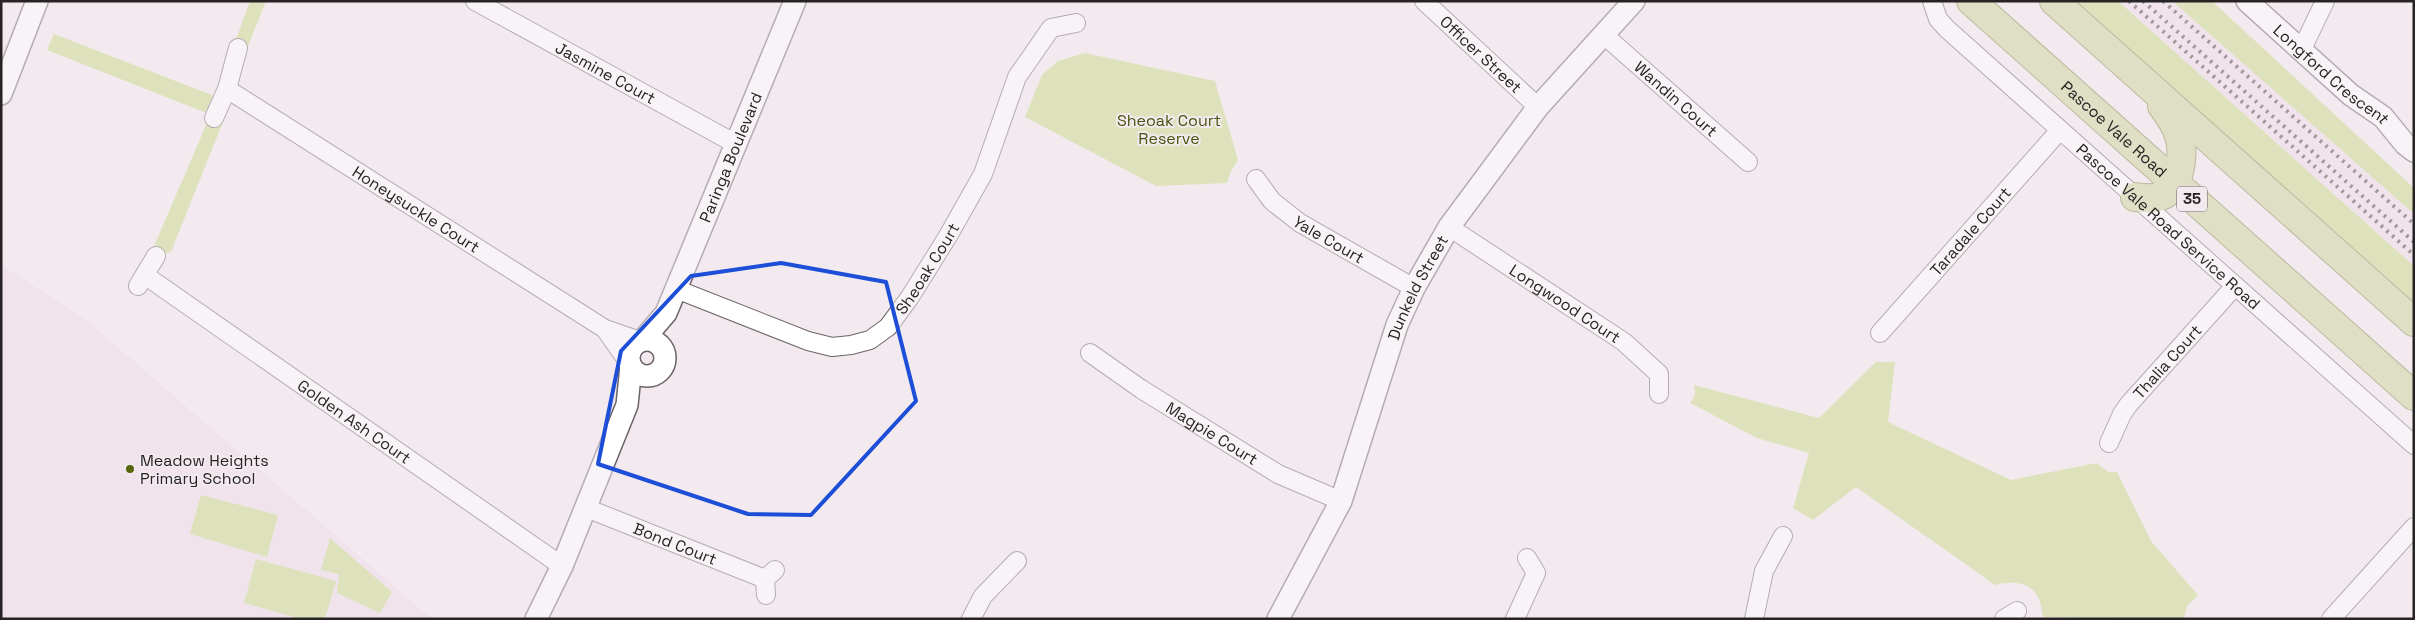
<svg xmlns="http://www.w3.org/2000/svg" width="2415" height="620" viewBox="0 0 2415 620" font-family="'Space Grotesk',sans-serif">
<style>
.built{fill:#eddce6}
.green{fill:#c6da7f}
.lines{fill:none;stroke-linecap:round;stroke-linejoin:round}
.minor-casing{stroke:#6b6368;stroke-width:20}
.tertiary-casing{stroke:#6b6368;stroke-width:24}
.primary-casing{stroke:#76813c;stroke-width:30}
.minor{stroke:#fff;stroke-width:18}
.tertiary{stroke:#fff;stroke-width:21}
.primary{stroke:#c6d292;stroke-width:28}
.rail{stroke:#3c373a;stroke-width:4;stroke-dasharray:2.5 5;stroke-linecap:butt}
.marked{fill:none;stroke:#1d4ed8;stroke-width:4;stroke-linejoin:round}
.poi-dot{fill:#57650a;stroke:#f3eaef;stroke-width:2}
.labels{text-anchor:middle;stroke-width:4;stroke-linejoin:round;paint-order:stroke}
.shield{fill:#f3eaef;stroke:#645f62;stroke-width:1}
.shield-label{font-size:15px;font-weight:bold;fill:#272325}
.street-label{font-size:16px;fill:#272325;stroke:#f3eaef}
.park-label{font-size:16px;fill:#48540c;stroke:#f3eaef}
.poi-label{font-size:16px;fill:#272325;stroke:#f3eaef;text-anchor:start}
</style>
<rect width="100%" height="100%" fill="#f3eaef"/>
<path class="built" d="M 2118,1 L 2172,1 L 2414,214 L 2414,266 Z
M 1,265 L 86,320 L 432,619 L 1,619 Z"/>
<path class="green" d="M 250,1 L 266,1 L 246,51 L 234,45 Z
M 2076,1 L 2118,1 L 2414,266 L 2414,302 Z
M 2172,1 L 2212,1 L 2414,188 L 2414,214 Z
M 54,34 L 212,95 L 216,110 L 204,112 L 47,50 Z
M 1085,53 L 1215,81 L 1238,160 L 1231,171 L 1227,183 L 1156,186 L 1025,117 L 1042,75 L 1058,61 Z
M 210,116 L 223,122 L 171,252 L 156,256 L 151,253 Z
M 1876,362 L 1895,362 L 1888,422 L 2011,480 L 2097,463 L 2108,472 L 2117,472 L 2151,541 L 2198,595 L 2187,606 L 2184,619 L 2043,617 C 2042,612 2041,602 2038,597 C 2029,581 2010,581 1995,585 L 1856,487 L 1813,520 L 1793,508 L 1809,453 L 1757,438 L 1690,403 L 1695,395 L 1694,385 L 1819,418 Z
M 201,495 L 278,515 L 267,557 L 190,534 Z
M 330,538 L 392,592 L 380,613 L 337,593 L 339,574 L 321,570 Z
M 256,559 L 336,581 L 325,619 L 301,619 L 244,603 Z"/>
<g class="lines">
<defs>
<g id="minor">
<path id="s1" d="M 475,1 L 736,144"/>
<path id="s2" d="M 1424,1 L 1538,107"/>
<path id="s3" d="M 1932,1 L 1938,19 L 1947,29 L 2414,445"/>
<path id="s4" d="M 1604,35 L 1748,162"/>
<path d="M 2302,49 L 2325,1"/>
<path id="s5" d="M 227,89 L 605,329 L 640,341"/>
<path d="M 214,118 L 227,89 L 238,48"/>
<path id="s6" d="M 1256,179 L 1272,201 L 1300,223 L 1414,288"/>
<path id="s7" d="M 1449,227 L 1624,342 L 1659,374 L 1659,394"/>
<path id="s8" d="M 146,276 L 562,566"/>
<path d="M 138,286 L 156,256"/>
<path id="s9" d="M 676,289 L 808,341 L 832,347 L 851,345 L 870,340 L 888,327 L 910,297 L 948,236 L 983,174 L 1017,77 L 1051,28 L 1076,23"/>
<path d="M 605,329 L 629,363"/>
<path id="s10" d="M 1880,333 L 2060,130"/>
<path id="s11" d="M 1090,353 L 1141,389 L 1278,474 L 1341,501"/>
<path id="s12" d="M 2109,443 L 2122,414 L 2129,404 L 2235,286"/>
<path id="s13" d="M 586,508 L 765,579"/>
<path d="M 766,595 L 765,579 L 775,570"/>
<path d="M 971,619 L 983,596 L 1017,561"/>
<path d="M 1515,619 L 1536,573 L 1527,558"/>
<path d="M 1754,619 L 1764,571 L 1783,536"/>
<path d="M 2004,619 L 2017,611"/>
<path d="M 2331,619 L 2414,527"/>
</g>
<g id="tertiary">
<path id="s14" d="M 2247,1 L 2351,95 L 2383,117 L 2405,144 L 2414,151"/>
<path d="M 1,94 L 37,1"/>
<path id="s15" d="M 643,340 L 666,313 L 795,1"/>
<circle cx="647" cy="358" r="18"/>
<path d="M 536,619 L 562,566 L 627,405 L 631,366"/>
<path id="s16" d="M 1278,619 L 1341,501 L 1397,325 L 1414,288 L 1449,227 L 1538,107 L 1634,1"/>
</g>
<g id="primary">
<path id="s17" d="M 1971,1 L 2414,396"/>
<path d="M 2054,1 L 2414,322"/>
<path d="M 2135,197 C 2142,198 2151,199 2158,197 C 2180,192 2185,155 2179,136 C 2176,126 2169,115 2162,106"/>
</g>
</defs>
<use href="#minor" class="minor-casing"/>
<use href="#tertiary" class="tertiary-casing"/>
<use href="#primary" class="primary-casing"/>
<use href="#minor" class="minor"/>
<use href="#tertiary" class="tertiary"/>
<use href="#primary" class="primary"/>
<path class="rail" d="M 2129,1 L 2414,255
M 2143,1 L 2414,242
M 2163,1 L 2414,224"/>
</g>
<path d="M0 0H2415V620H0ZM 781,263 L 886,282 L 916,401 L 811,515 L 748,514 L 598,464 L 621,351 L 691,276 Z" fill="#f3eaef" fill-opacity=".55" fill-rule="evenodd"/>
<path class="marked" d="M 781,263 L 886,282 L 916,401 L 811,515 L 748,514 L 598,464 L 621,351 L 691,276 Z"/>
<circle class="poi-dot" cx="130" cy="469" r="5"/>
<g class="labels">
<rect class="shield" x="2177" y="186.5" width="30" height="25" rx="4"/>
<g class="shield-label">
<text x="2192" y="204">35</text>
</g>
<g class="street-label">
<text dy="6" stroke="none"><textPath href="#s2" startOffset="78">Officer Street</textPath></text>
<text dy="6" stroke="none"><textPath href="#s1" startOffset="149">Jasmine Court</textPath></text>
<text dy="6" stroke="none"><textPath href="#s14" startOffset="112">Longford Crescent</textPath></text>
<text dy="6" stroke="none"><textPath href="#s4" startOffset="96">Wandin Court</textPath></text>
<text dy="6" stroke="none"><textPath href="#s17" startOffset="192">Pascoe Vale Road</textPath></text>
<text dy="6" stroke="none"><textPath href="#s15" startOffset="204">Paringa Boulevard</textPath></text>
<text dy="6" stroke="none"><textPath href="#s5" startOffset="224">Honeysuckle Court</textPath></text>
<text dy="6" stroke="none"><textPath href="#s3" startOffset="329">Pascoe Vale Road Service Road</textPath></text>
<text dy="6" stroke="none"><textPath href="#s10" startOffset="136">Taradale Court</textPath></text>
<text dy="6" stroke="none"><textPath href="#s6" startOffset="96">Yale Court</textPath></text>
<text dy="6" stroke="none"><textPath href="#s9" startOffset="298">Sheoak Court</textPath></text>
<text dy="6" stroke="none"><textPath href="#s16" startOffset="361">Dunkeld Street</textPath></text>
<text dy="6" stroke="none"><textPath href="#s7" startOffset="139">Longwood Court</textPath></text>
<text dy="6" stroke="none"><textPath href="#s12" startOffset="101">Thalia Court</textPath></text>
<text dy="6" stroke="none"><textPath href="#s8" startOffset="254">Golden Ash Court</textPath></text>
<text dy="6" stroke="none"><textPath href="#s11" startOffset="146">Magpie Court</textPath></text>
<text dy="6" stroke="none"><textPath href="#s13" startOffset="96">Bond Court</textPath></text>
</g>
<g class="park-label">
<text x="1169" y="126">Sheoak Court<tspan x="1169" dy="18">Reserve</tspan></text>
</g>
<g class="poi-label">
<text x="140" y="466">Meadow Heights<tspan x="140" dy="18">Primary School</tspan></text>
</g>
</g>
<rect width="2415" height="620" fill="none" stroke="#272325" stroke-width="5"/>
</svg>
